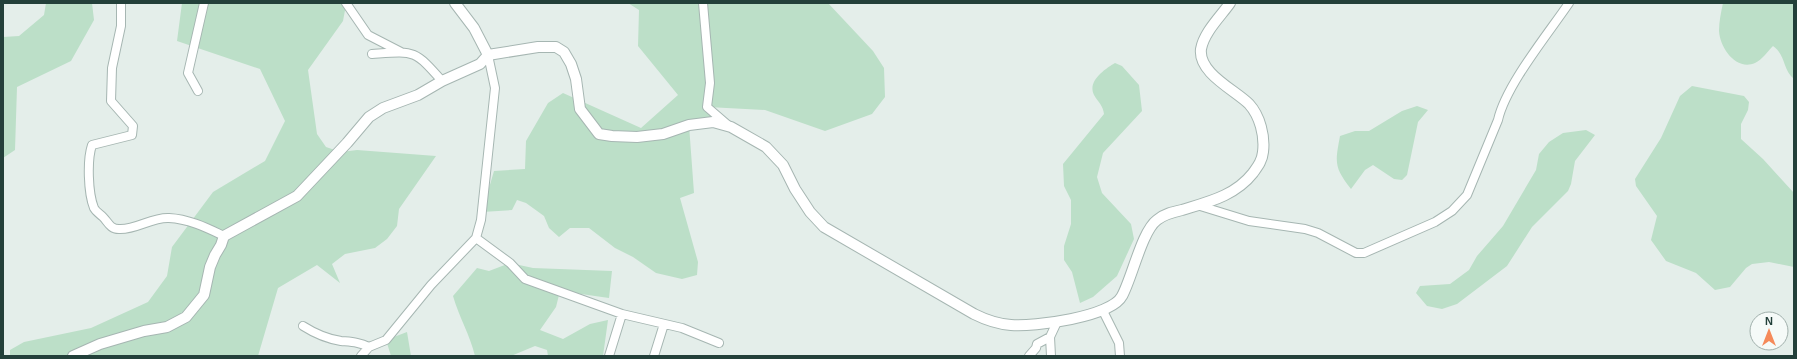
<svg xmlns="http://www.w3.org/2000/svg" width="1797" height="359" viewBox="0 0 1797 359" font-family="Helvetica,sans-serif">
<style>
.green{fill:#bcdfc8}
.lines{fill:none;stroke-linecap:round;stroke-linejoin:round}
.minor-casing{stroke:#a6b6b2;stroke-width:10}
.tertiary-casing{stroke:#a6b6b2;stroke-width:12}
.minor{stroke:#fff;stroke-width:8}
.tertiary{stroke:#fff;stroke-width:10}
</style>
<rect width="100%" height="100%" fill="#e4eeea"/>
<path class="green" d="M 46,3 L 92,3 L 94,20 L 71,61 L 17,87 L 15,150 L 3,158 L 3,37 L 19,36 L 44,15 Z
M 182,3 L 345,3 L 346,5 L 343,21 L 308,70 L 317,134 L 326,147 L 341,152 L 357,150 L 436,156 L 399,209 L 397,226 L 387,239 L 375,248 L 345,254 L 332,264 L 340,283 L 317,265 L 278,288 L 258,356 L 10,356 L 10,350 L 24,342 L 91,328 L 148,302 L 167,276 L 172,247 L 213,192 L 265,161 L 285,121 L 260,69 L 177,41 Z
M 628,3 L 828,3 L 873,51 L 884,68 L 885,97 L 872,114 L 825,131 L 765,110 L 708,107 L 731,127 L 689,125 L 694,193 L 680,198 L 698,262 L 697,275 L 682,279 L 656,273 L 633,257 L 615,248 L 589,228 L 570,228 L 559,237 L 549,228 L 544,216 L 526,203 L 517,200 L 512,210 L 482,212 L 494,171 L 525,169 L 526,141 L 548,103 L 563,93 L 641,128 L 678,95 L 638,46 L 639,10 Z
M 1723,3 L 1794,3 L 1794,79 C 1782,69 1786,55 1773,46 C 1768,51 1762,60 1755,63 C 1736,71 1720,48 1719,31 C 1719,22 1721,12 1723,3 Z
M 1115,63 L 1122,66 L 1139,85 L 1142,111 L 1103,153 L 1097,177 L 1102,193 L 1131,224 L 1134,239 L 1117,276 L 1093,297 L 1080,303 L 1072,272 L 1064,260 L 1064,246 L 1071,224 L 1071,200 L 1064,186 L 1063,164 L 1104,114 C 1103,105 1098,102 1094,95 C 1087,81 1105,69 1115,63 Z
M 1692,86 L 1744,96 L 1749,102 L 1748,110 L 1741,124 L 1741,139 L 1763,159 L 1794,193 L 1794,267 L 1769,262 L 1752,264 L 1746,268 L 1730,287 L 1715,290 L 1696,273 L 1666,261 L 1651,240 L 1657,216 L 1636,186 L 1635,179 L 1661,138 L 1680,96 Z
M 1417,106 L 1428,110 L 1418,122 L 1407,175 L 1402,180 L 1394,179 L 1373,165 L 1365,170 L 1351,189 C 1334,167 1335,163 1340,136 L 1355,131 L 1369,131 L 1402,111 Z
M 1586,130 L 1595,135 L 1575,161 L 1571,184 L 1568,191 L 1532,227 L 1507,266 L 1457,304 L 1442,309 L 1427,306 L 1416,293 L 1420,286 L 1450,284 L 1469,270 L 1477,256 L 1503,226 L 1536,170 L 1539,154 L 1549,142 L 1563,133 Z
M 510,263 L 533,268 L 612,271 L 609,298 L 560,291 L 556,307 L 540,330 L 563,339 L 590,324 L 608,320 L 603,356 L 548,356 L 547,350 L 535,346 L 511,356 L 475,356 C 470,335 459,317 453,296 L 477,268 L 489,271 Z
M 407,332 L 411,356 L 391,356 L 386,340 Z"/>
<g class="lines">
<defs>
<path id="minor" d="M 121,3 L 121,26 L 112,68 L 111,101 L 133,126 L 132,135 L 92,145 C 87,160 88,193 94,208 C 96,212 100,214 103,217 C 108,222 110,229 119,229 C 136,230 152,217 169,218 C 189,219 207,228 224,236
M 346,3 L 368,35 L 401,52
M 703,3 L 710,83 L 707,107 L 729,126
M 372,54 C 414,51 414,49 442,81
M 198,91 L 188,73 L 204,3
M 1197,205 L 1249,221 L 1305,229 L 1318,233 L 1356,253 L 1364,253 L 1435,222 L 1452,211 L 1467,195 L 1498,120 C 1506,85 1548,34 1569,3
M 476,238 L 510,263 L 525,279 L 622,314 L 682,328 L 719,343
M 1103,311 L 1119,343 L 1120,356
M 303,326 C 314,333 328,339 341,341 C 352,342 359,342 369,347
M 1050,337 L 1051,356
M 361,356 L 369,347 L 386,340 L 431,285 L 476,238 L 481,220 L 495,88 L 488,55
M 609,356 L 622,314
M 654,356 L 664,324
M 1029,356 L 1036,348 L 1037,344 L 1050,337 L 1057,322"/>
<path id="tertiary" d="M 455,3 L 474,28 L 488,55
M 73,356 L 100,344 L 144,331 L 167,327 L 186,317 L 204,295 L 210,267 L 215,255 L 221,245 L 224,236 L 297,196 L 347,143 L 369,117 L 383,108 L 418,95 L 442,81 L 480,64 L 488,55 L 538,47 L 556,47 L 564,52 L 571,64 L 576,79 L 580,109 L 599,134 L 612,136 L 637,137 L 663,134 L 689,125 L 713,122 L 731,127 L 766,147 L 783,165 L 795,189 L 810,212 L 824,227 L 974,314 C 986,320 997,324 1011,325 C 1034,327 1111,317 1122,296 C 1132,278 1142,231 1157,220 C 1164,214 1173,212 1182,210 C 1208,202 1235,196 1253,173 C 1258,166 1262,161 1263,152 C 1265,136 1260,116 1249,104 C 1235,90 1198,73 1201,49 C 1204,32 1221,16 1230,3"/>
</defs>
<use href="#minor" class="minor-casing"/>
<use href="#tertiary" class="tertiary-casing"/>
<use href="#minor" class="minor"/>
<use href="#tertiary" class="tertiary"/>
</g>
<rect width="1797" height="359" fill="none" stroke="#23403a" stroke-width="8"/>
<g transform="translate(1769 331)"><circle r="19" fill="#f5faf8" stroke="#a1b0ac"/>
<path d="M0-3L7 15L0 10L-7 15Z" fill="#f58a5a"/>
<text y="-6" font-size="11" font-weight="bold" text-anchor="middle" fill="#23403a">N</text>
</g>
</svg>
